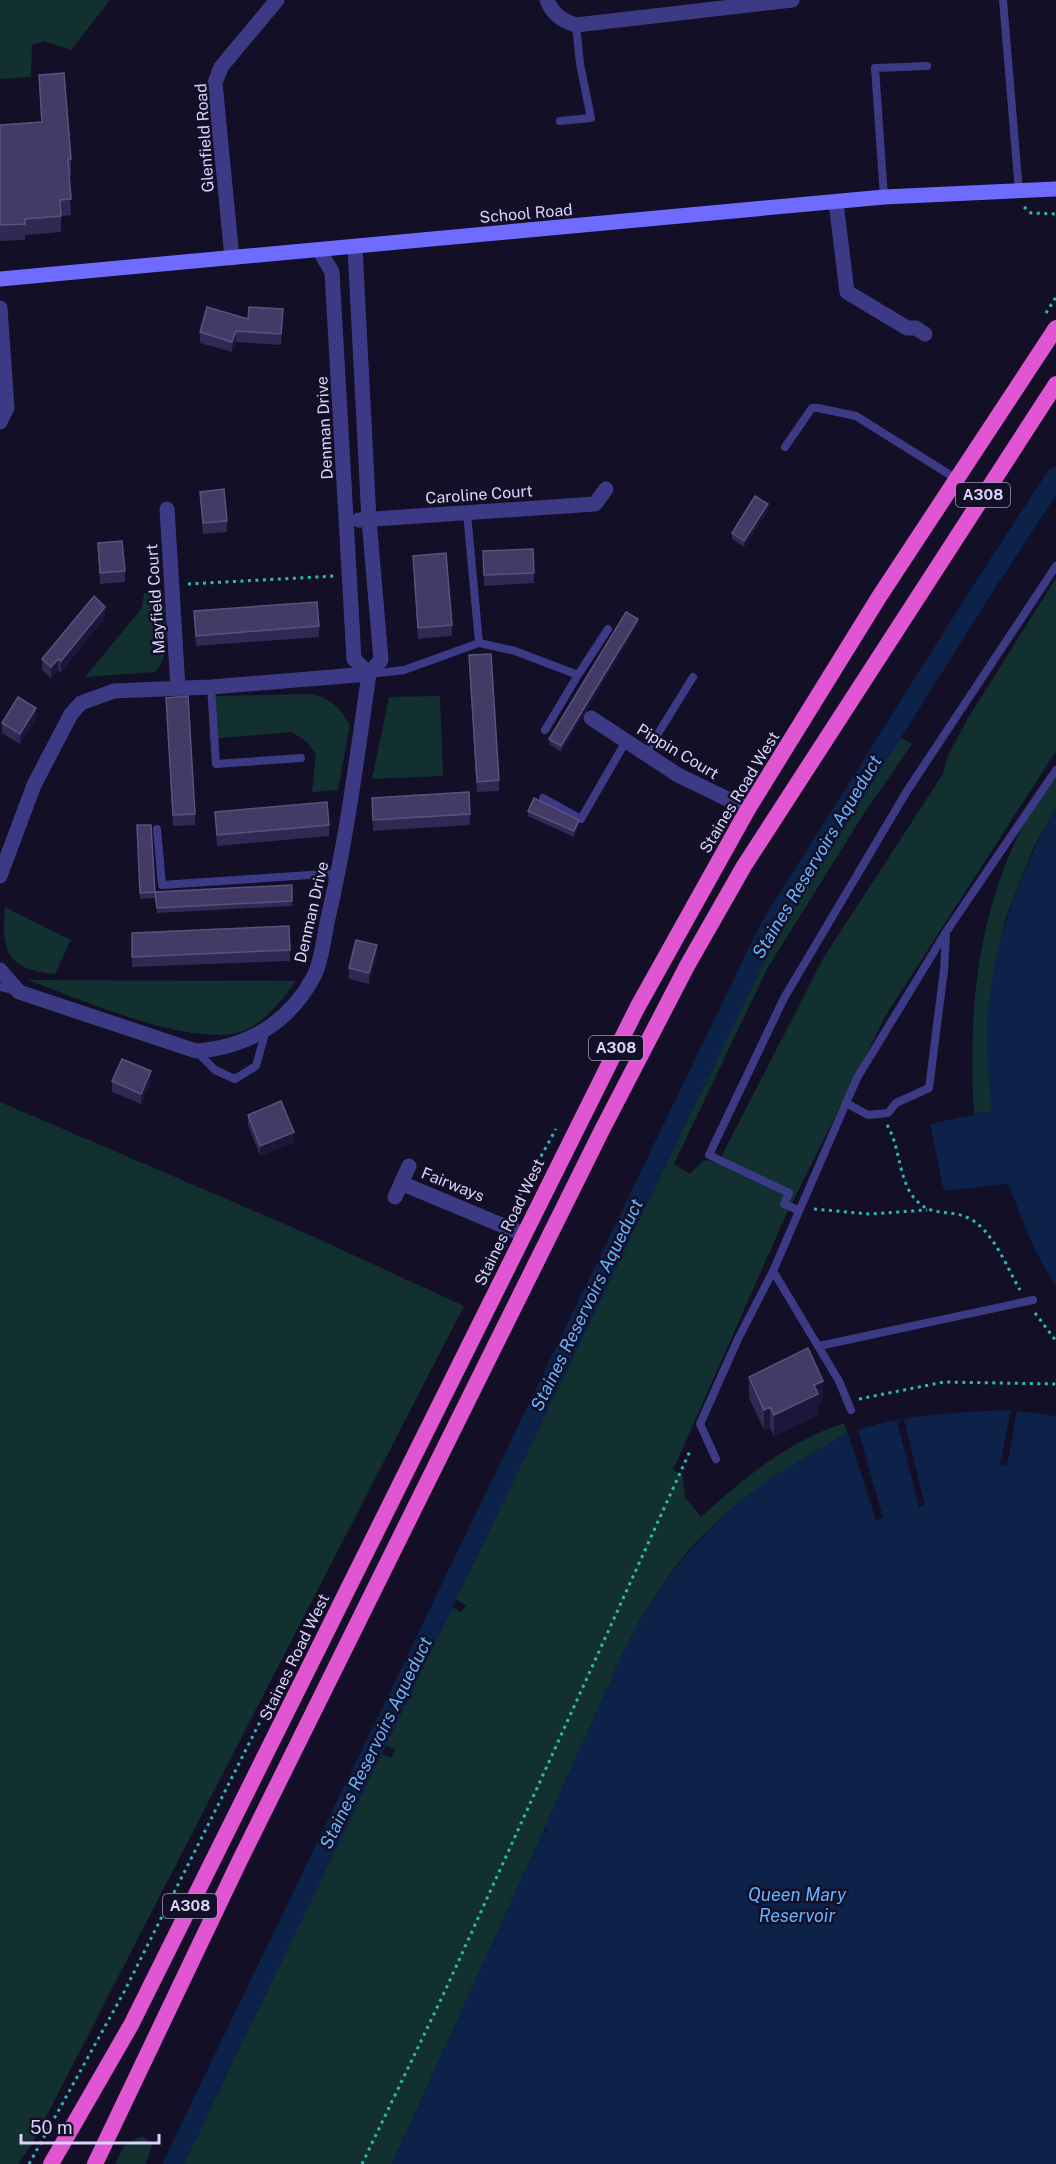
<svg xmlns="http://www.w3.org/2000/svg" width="1056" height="2164" viewBox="0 0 1056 2164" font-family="'Public Sans',sans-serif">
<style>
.green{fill:#12302f}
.water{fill:#0c2248}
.pier{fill:#130f26}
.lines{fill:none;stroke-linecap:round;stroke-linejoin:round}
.canal{stroke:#0c2248;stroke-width:20}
.path{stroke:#2fb8b0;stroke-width:3;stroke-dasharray:3 4.5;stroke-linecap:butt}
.service{stroke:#3d3a85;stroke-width:8}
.minor{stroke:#3d3a85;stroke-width:15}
.secondary{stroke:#6f6bff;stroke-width:15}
.trunk{stroke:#e055d1;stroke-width:16}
.wall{fill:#312854}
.shaded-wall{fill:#1d163a}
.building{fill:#433a66;stroke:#5a527e;stroke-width:1.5}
.labels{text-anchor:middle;stroke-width:5;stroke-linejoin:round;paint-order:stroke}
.shield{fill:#130f26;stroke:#9e99be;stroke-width:1.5}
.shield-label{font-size:15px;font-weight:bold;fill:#d9d4ff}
.street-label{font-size:16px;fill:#d9d4ff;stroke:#130f26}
.water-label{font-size:18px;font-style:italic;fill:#62b6ff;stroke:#130f26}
</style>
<rect width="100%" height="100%" fill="#130f26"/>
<path class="green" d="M 0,0 L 110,0 L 71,50 L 44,41 L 32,45 L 31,77 L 0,79 Z
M 1056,578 L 1056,751 L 886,1015 L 786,1215 L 673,1470 L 683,1476 L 685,1497 L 701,1517 C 743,1478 789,1441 844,1423 L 848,1433 C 797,1462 747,1491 705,1533 C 678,1559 658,1591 639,1622 L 392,2164 L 179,2164 L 377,1752 L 391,1758 L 395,1750 L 381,1742 L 447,1604 L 461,1612 L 466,1605 L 451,1597 L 773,936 L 898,736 L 912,744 L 861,818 L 767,969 L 674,1164 L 690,1174 L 704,1160 L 718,1163 L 824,957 L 943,774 L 947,758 L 968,718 Z
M 144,593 L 162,593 L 164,597 C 165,622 173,653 155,672 L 85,677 L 142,608 Z
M 312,694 C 332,699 339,707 350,725 L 338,790 L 312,792 L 316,754 L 307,742 L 292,732 L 209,739 L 216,696 Z
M 440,696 L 443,776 L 372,779 L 389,697 Z
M 1056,776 L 1056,808 L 1033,849 L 1006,917 L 994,968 L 987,1037 L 992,1111 L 974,1114 C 968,1020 976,924 1017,838 C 1027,816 1042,796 1056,776 Z
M 5,907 L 71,940 L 55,974 C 10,970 0,954 5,907 Z
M 28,980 L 296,981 C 283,999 268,1018 248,1029 C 200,1053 78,998 28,980 Z
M 0,1102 L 303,1232 L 464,1306 L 32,2144 L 18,2164 L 0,2164 Z
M 139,2137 L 144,2137 L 152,2145 L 146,2164 L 115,2164 L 124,2146 Z"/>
<path class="water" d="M 1056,808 L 1056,1288 L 1033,1246 L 1008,1184 L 944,1191 L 930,1124 L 991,1111 C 990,1086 987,1062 987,1038 C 987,956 1017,878 1056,808 Z
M 1011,1410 L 1056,1416 L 1056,2164 L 392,2164 L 543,1831 L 549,1832 L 544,1828 L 610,1681 L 615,1682 L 611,1678 C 653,1583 713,1509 805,1457 C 820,1449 834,1439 849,1433 C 896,1415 961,1412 1011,1410 Z"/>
<path class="pier" d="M 1011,1410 L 1017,1411 L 1007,1465 L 1000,1464 Z
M 904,1420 L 925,1505 L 919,1507 L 897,1422 Z
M 858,1430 L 883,1518 L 876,1520 L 848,1433 Z"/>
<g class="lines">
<path class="canal" d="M 173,2164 L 769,929 L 982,590 L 1056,477"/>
<path class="path" d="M 1024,207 L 1031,213 L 1056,214
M 1046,313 L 1056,297
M 188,584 L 335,576
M 887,1125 C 901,1147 898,1184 918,1202 C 932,1216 950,1210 966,1217 C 992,1227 1007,1268 1020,1290
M 512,1209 L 556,1129
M 814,1209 L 869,1214 L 927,1210
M 1035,1313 L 1056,1341
M 859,1399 L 944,1382 L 1056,1384
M 29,2164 L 124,1992 L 287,1668
M 362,2164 L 445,1991 L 690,1451"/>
<path class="service" d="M 1003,0 L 1019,192
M 560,121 L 591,118 L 580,64 L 576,25
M 884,197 L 875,68 L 927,66
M 785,447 L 812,408 L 818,408 L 856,416 L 955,478
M 467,513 L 479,643
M 370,674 L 404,670 L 479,643 L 515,651 L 578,675 L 545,730
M 578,675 L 608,629
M 211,687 L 216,764 L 301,758
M 646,753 L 693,677
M 543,798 L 581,819 L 626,741
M 157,829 L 162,885 L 339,873
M 0,987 L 17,991
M 197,1052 L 215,1070 L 235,1079 L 256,1066 L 266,1030
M 846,1103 L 868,1115 L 888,1113 L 896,1103 L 929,1088 L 944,970 L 946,935
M 798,1210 L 784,1204 L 789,1193 L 709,1155 L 784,998 L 907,791 L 1056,566
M 773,1271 L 839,1381 L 851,1410
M 819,1346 L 1033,1300
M 716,1459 L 700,1424 L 738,1339 L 773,1271 L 857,1078 L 946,932 L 1056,770"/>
<path class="minor" d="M 547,0 C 552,14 562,21 576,25 L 792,0
M 836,203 L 847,292 L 907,328 L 916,328 L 925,334
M 319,250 L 332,272 L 354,659 L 369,674
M 232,258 L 215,83 L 221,67 L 277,0
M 0,308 L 7,408 L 0,422
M 167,509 L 178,688
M 359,520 L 595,504 L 606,489
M 591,718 L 678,775 L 748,809
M 0,876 L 34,785 L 71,714 L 81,703 L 114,691 L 211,687 L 369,674
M 0,970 L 19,992 L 196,1051 C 247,1048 290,1022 314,976 C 322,960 324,936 328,918 C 347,838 357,756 369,674 L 381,660 L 369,520 L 355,247
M 401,1183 L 523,1234
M 395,1197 L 409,1166"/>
<path class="secondary" d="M 0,279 L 884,197 L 1056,189"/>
<path class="trunk" d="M 51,2164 L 131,2025 L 637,1008 L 748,809 L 879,597 L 1056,328
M 95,2164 L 239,1862 L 602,1130 L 687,966 L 744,866 L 1056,384"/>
</g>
<path class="wall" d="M 39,75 L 71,159 L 71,175 L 69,175 L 71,215 L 61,216 L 61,232 L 25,235 L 25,240 L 0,241 L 0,125 L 41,122 Z
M 248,319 L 283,320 L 281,345 L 236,342 L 232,352 L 200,343 L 200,332 Z
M 200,492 L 227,521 L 227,532 L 203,534 Z
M 768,510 L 744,547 L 732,539 L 732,533 Z
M 98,543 L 125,571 L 125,582 L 100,584 Z
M 483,551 L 534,573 L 534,583 L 484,586 Z
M 413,556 L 452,625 L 452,636 L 418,639 Z
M 194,611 L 319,626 L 319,637 L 196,646 Z
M 105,618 L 61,672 L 58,670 L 51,678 L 42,670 L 42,659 Z
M 638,624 L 561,752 L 549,744 L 549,739 Z
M 469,655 L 499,780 L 499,791 L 477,792 Z
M 166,698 L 195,814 L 195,825 L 173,826 Z
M 36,719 L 20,744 L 2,733 L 2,723 Z
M 372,798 L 470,814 L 470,825 L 373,831 Z
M 528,811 L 579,825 L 574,837 L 528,816 Z
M 215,812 L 329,825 L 329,836 L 217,846 Z
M 137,825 L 155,892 L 292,885 L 292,906 L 157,913 L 155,898 L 140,899 Z
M 289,926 L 290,961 L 132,967 L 132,933 Z
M 377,955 L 369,984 L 349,979 L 349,968 Z
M 112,1081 L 151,1082 L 141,1104 L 112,1092 Z
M 248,1115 L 294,1142 L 260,1156 L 248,1125 Z
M 749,1377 L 823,1401 L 818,1404 L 818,1415 L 774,1436 L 770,1428 L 764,1430 L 749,1398 Z"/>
<path class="shaded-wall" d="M 283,309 L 283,320 L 281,345 L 281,334 Z
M 236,331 L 236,342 L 232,352 L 232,342 Z
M 768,504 L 768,510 L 744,547 L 744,541 Z
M 105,607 L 105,618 L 61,672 L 61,661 Z
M 638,619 L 638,624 L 561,752 L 561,746 Z
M 58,659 L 58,670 L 51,678 L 51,667 Z
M 36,708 L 36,719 L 20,744 L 20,734 Z
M 579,820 L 579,825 L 574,837 L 574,831 Z
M 377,945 L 377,955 L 369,984 L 369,973 Z
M 151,1071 L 151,1082 L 141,1104 L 141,1094 Z
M 294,1132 L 294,1142 L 260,1156 L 260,1146 Z
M 823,1381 L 823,1401 L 818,1404 L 818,1415 L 774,1436 L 774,1415 L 814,1385 Z
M 770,1407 L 770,1428 L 764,1430 L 764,1410 Z"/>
<path class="building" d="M 64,73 L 71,159 L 68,159 L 71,199 L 60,200 L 61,216 L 25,219 L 25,224 L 0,225 L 0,125 L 42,122 L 39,75 Z
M 207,307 L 248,319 L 249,307 L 283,309 L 281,334 L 236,331 L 232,342 L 200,332 Z
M 224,489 L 227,521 L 203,523 L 200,492 Z
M 755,496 L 768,504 L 744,541 L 732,533 Z
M 122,541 L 125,571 L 100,573 L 98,543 Z
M 533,549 L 534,573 L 484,575 L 483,551 Z
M 446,553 L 452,625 L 418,628 L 413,556 Z
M 94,596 L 105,607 L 61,661 L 58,659 L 51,667 L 42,659 Z
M 317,602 L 319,626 L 196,636 L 194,611 Z
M 626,612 L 638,619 L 561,746 L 549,739 Z
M 491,654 L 499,780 L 477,782 L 469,655 Z
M 188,696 L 195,814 L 173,815 L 166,698 Z
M 18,697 L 36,708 L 20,734 L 2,723 Z
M 469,792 L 470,814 L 373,820 L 372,798 Z
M 534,798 L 579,820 L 574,831 L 528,811 Z
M 327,802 L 329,825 L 217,835 L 215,812 Z
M 137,825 L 151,825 L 155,892 L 140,893 Z
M 292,885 L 292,901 L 157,908 L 155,892 Z
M 289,926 L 290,950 L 132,957 L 132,933 Z
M 356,940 L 377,945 L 369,973 L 349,968 Z
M 122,1059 L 151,1071 L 141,1094 L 112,1081 Z
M 281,1101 L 294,1132 L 260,1146 L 248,1115 Z
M 808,1348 L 823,1381 L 814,1385 L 818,1394 L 774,1415 L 770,1407 L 764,1410 L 749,1377 Z"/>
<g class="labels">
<g class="shield">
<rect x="956" y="483" width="54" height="24" rx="4.5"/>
<rect x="589" y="1036" width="54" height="24" rx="4.5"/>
<rect x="163" y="1894" width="54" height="24" rx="4.5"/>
</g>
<g class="shield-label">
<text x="983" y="500">A308</text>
<text x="616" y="1053">A308</text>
<text x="190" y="1911">A308</text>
</g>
<g class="street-label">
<text transform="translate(204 138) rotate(-94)" y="6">Glenfield Road</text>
<text transform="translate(526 213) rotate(-5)" y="6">School Road</text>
<text transform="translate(324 428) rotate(-93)" y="6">Denman Drive</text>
<text transform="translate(479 494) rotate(-4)" y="6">Caroline Court</text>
<text transform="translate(155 599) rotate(-94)" y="6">Mayfield Court</text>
<text transform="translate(678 751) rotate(31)" y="6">Pippin Court</text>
<text transform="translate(739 792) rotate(-59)" y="6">Staines Road West</text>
<text transform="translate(311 912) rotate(-77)" y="6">Denman Drive</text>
<text transform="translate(453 1184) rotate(22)" y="6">Fairways</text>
<text transform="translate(509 1222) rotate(-64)" y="6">Staines Road West</text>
<text transform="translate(294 1657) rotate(-64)" y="6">Staines Road West</text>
</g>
<g class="water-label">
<text transform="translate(817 857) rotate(-59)" y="6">Staines Reservoirs Aqueduct</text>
<text transform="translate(587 1305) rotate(-64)" y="6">Staines Reservoirs Aqueduct</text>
<text transform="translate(376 1743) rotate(-64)" y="6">Staines Reservoirs Aqueduct</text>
<text x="797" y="1901">Queen Mary<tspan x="797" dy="21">Reservoir</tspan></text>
</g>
</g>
<path d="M21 2134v9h138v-9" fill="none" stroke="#d9d4ff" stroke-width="3"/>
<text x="30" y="2134" font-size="18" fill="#d9d4ff" stroke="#130f26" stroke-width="4.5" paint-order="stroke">50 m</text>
</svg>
